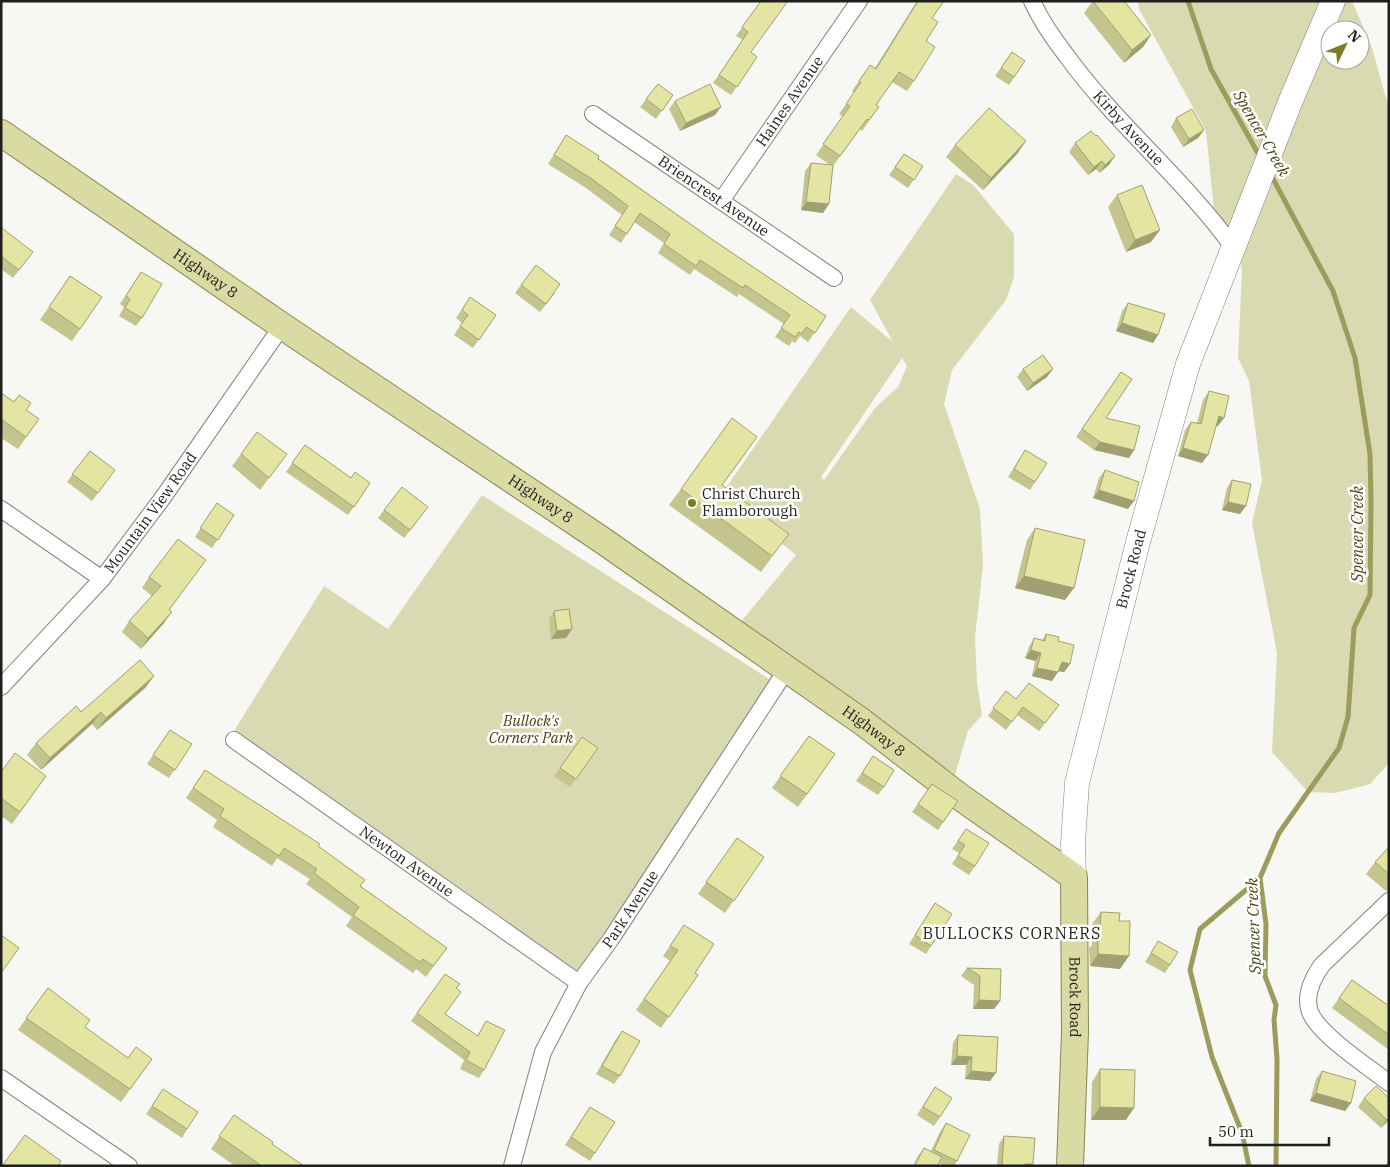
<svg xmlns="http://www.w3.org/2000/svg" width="1390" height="1167" viewBox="0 0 1390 1167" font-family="'IBM Plex Serif',serif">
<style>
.green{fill:#d9dab1;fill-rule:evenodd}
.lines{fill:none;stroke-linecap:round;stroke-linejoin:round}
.stream{stroke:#9c9c5c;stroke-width:5}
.minor-casing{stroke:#82827f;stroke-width:18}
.secondary-casing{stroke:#82827f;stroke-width:25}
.primary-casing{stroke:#88884d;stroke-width:28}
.minor{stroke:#fff;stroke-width:16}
.secondary{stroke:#fff;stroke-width:24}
.primary{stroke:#dadaa3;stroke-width:26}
.wall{fill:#c4c58c}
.shaded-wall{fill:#a0a072}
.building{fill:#e4e5a3;stroke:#a0a072}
.poi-dot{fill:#7e7d25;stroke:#fffffe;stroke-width:2}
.labels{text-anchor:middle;stroke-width:5;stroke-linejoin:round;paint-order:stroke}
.street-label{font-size:15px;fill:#1f1f1e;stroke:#fffffe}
.poi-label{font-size:15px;fill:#1f1f1e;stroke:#fffffe;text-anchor:start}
.park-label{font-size:15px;font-style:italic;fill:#41410e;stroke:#fffffe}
.water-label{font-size:16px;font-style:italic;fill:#4a4918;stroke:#fffffe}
.neighbourhood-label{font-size:16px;letter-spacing:1px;fill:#1f1f1e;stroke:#fffffe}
</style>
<rect width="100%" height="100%" fill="#f7f7f4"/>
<path class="green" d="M 1138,1 L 1352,1 L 1372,48 L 1389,109 L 1389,763 L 1370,784 L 1335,793 L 1308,792 L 1272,752 L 1277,653 L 1252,523 L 1262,480 L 1249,381 L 1238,358 L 1242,270 L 1236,236 L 1214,211 L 1206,131 L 1139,9 ZM 1330,30 L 1360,30 L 1360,60 L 1330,60 Z
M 956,174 L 973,185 L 1014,234 L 1014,277 L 1006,300 L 952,370 L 944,404 L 980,509 L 983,566 L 975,637 L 977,683 L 982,715 L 968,731 L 955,775 L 739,624 L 796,555 L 721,495 L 851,307 L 893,342 L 870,300 ZM 902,358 L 907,366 L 898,387 L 875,408 L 824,480 L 821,477 Z
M 482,495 L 772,681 L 578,972 L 234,731 L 324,586 L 388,629 Z"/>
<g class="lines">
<path class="stream" d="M 1188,1 L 1211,69 L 1260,157
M 1271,175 L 1333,291 L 1355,358 L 1370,454 L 1371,503 L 1370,595 L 1354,628 L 1348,717 L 1339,748 L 1279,833 L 1260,878 L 1266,924 L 1265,976 L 1276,1005 L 1274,1020 L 1277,1059 L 1276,1166
M 1249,1166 L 1242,1133 L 1212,1057 L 1190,970 L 1200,929 L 1260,878"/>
<defs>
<g id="minor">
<path id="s1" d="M 1032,1 C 1041,21 1053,38 1066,55 C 1116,124 1184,179 1233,247"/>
<path id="s2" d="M 593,114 L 834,278"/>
<path id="s3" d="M 721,201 L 859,1"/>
<path d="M 1,509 L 102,579"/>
<path id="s4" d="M 1,687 L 102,579 L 164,496 L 282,326"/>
<path id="s5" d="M 234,740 L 579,983"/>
<path d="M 1389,901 L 1322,965 C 1312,979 1304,995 1310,1012 C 1319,1035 1369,1067 1389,1083"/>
<path d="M 1,1078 L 129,1166"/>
<path id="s6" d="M 512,1166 L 543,1052 L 579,983 L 611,939 L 787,669"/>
</g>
<g id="secondary">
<path id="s7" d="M 1074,877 L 1073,843 L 1077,783 L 1138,542 L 1188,364 L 1291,100 L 1333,1"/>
</g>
<g id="primary">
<path id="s8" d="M 1,133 L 282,326 L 599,538 L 861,721 L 963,799 L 1074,877 L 1075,1032 L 1070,1166"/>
</g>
</defs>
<use href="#minor" class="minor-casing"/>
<use href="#secondary" class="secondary-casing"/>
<use href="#primary" class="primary-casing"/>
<use href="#minor" class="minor"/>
<use href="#secondary" class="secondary"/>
<use href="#primary" class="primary"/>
</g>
<path class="wall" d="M 761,1 L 751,53 L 757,57 L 731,95 L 713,83 L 743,40 L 736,36 Z
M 917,1 L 944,1 L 932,18 L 914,81 L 907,91 L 892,82 L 876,105 L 879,107 L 862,131 L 860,129 L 833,166 L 829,204 L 823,213 L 801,210 L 805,171 L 811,163 L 830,165 L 816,155 L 843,117 L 839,114 L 854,93 L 852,91 L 870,65 L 875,68 Z
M 1093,1 L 1151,35 L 1143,47 L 1124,63 L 1084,13 Z
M 1012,52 L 1025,61 L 1009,85 L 995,76 Z
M 658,84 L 673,95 L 656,119 L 640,107 Z
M 675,101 L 715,115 L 680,131 L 669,109 Z
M 1176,118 L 1204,130 L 1198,138 L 1183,147 L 1171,127 Z
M 566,135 L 713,240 L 826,316 L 808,342 L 800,336 L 795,343 L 792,341 L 789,346 L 775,337 L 784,324 L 739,294 L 737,297 L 694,269 L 690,275 L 658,253 L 664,243 L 634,222 L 621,243 L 609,235 L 622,215 L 586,188 L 548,164 Z
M 1026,141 L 1017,154 L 983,190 L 946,157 L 955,145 Z
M 1075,143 L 1109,165 L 1099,173 L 1096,169 L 1088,175 L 1069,152 Z
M 904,154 L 923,166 L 908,188 L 889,175 Z
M 1117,195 L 1151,242 L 1126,252 L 1108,207 Z
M 1,229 L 27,260 L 13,278 L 1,269 Z
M 141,272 L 142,318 L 136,326 L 119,316 L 124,307 L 120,304 Z
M 70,276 L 102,297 L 72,341 L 40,320 Z
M 521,285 L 555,293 L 540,312 L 515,293 Z
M 470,297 L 496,315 L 473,348 L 454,335 L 462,323 L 456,318 Z
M 1128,303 L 1153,343 L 1116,331 L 1122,311 Z
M 1023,369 L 1047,377 L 1027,391 L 1017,377 Z
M 1121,372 L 1106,418 L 1134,450 L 1129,458 L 1094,450 L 1076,437 Z
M 1209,391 L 1218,426 L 1216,425 L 1202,463 L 1178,456 L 1185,430 L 1191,422 L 1197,423 L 1203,400 Z
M 1,393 L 39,419 L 18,449 L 1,438 Z
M 305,445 L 351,478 L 370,483 L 348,515 L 286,472 Z
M 1025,450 L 1035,482 L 1030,490 L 1008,477 Z
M 90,451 L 115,470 L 92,501 L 67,482 Z
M 746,453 L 722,485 L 777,550 L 761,572 L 669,505 L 681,489 Z
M 241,454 L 287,454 L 260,490 L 232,466 Z
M 1105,470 L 1128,509 L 1093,498 L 1099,478 Z
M 1232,480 L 1240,514 L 1222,510 L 1227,488 Z
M 217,503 L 234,515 L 212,548 L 195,537 Z
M 384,510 L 422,515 L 404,538 L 378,518 Z
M 1035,528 L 1065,600 L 1015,588 L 1027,540 Z
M 206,560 L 169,610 L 164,623 L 141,649 L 122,632 L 129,621 L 152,596 L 142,588 L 149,577 Z
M 554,611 L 572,629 L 566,638 L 551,639 L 549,619 Z
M 1046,634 L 1058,641 L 1070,664 L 1064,672 L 1058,671 L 1052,681 L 1032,676 L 1035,661 L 1025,658 L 1029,647 L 1034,638 L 1042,640 Z
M 154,676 L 145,688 L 97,730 L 92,724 L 41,770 L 27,755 L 36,743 L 81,712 Z
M 1006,691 L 1016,699 L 1059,705 L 1039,731 L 1017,715 L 1006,730 L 988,716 Z
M 170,730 L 192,744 L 169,778 L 147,764 Z
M 809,736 L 835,754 L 798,807 L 772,788 Z
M 582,737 L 598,748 L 570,787 L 554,776 Z
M 873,756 L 884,787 L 878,795 L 856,781 Z
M 205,770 L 318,846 L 360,886 L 447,948 L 426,977 L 416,969 L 413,973 L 346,926 L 352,917 L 306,884 L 310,879 L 277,858 L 272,866 L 213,827 L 217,820 L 186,798 Z
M 1,772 L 46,776 L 12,824 L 1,816 Z
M 932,784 L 958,801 L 938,830 L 912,812 Z
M 966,829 L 975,866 L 969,875 L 952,864 L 959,853 L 952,849 Z
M 737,838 L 764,857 L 725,913 L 698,894 Z
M 1389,847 L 1389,889 L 1386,891 L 1366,874 L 1375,862 Z
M 935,903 L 931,946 L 926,954 L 909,944 Z
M 1101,912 L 1120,969 L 1090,966 L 1089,948 L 1092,945 L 1092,924 Z
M 684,925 L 695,973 L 698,975 L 661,1028 L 636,1010 L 670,961 L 663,956 Z
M 1158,941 L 1170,965 L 1165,973 L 1145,962 Z
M 967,968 L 1001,969 L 1000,1001 L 994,1009 L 973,1009 L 974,985 L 961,976 Z
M 445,974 L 445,1014 L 477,1036 L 486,1021 L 484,1070 L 479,1078 L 460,1069 L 464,1060 L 411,1021 Z
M 1352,980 L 1389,1006 L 1389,1050 L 1332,1008 Z
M 48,988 L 85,1027 L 128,1058 L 152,1059 L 121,1102 L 18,1030 Z
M 622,1031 L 620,1076 L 614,1084 L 596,1074 L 616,1039 Z
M 958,1035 L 990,1081 L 965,1079 L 966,1065 L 951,1065 L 953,1043 Z
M 1100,1069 L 1126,1120 L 1091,1120 L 1092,1082 Z
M 1322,1071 L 1351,1103 L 1345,1111 L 1310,1101 L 1316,1079 Z
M 935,1087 L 940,1117 L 934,1126 L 917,1115 Z
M 163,1089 L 187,1129 L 182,1138 L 146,1114 Z
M 1364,1098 L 1389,1120 L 1381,1128 L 1358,1107 Z
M 590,1107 L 595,1153 L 590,1161 L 565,1145 Z
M 234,1115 L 272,1144 L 304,1166 L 235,1166 L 211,1149 Z
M 946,1123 L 957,1161 L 954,1166 L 944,1166 L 939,1163 L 937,1166 L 913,1166 L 918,1156 L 924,1148 L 931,1151 L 940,1132 Z
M 1004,1136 L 1032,1166 L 997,1166 L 999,1144 Z
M 1389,1160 L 1389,1166 L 1385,1166 Z"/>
<path class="shaded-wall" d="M 1151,35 L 1143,47 L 1124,63 L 1132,50 Z
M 721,107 L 715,115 L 680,131 L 686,123 Z
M 1204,130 L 1198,138 L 1183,147 L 1189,139 Z
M 1026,141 L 1017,154 L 983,190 L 991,178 Z
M 1115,156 L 1109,165 L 1099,173 L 1105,165 Z
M 1102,161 L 1096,169 L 1088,175 L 1094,167 Z
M 806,202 L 829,204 L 823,213 L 801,210 Z
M 1160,230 L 1151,242 L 1126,252 L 1135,240 Z
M 1122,323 L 1158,335 L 1153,343 L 1116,331 Z
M 1053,369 L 1047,377 L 1027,391 L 1033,383 Z
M 1219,416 L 1224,418 L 1218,426 L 1213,425 Z
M 1100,442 L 1134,450 L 1129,458 L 1094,450 Z
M 1183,448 L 1208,455 L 1202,463 L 1178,456 Z
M 1099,490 L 1134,501 L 1128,509 L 1093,498 Z
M 1228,502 L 1246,506 L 1240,514 L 1222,510 Z
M 1024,576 L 1074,588 L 1065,600 L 1015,588 Z
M 172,612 L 164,623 L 141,649 L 148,638 Z
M 572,629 L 566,638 L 551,639 L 557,631 Z
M 1031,650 L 1041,653 L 1035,661 L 1025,658 Z
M 1062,662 L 1070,664 L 1064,672 L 1057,671 Z
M 1037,668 L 1058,672 L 1052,681 L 1032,676 Z
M 154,676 L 145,688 L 97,730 L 106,718 Z
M 101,712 L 92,724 L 41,770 L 50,758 Z
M 1098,954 L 1129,956 L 1120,969 L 1090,966 Z
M 979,1000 L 1000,1001 L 994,1009 L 973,1009 Z
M 957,1056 L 972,1057 L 966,1065 L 951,1065 Z
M 971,1071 L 996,1073 L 990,1081 L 965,1079 Z
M 1316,1093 L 1351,1103 L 1345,1111 L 1310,1101 Z
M 1100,1107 L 1134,1108 L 1126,1120 L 1091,1120 Z
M 1389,1118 L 1389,1120 L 1381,1128 L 1387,1120 Z
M 1025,1164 L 1033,1164 L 1032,1166 L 1023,1166 Z"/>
<path class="building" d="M 761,1 L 788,1 L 751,52 L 757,57 L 737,87 L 719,75 L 748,32 L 742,27 Z
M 918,1 L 944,1 L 932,18 L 938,22 L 926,41 L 935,47 L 914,81 L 899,72 L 876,105 L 879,107 L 869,120 L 867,119 L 840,156 L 823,144 L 850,106 L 846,104 L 861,82 L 859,81 L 870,65 L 876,69 Z
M 1093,1 L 1124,1 L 1151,35 L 1132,50 Z
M 1012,52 L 1025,61 L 1014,77 L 1001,68 Z
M 658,84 L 673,95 L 662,111 L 646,99 Z
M 710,84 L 721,107 L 686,123 L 675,101 Z
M 989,108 L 1026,141 L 991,178 L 955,145 Z
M 1192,109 L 1204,130 L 1189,139 L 1176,118 Z
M 1091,131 L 1096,136 L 1097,135 L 1115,156 L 1105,165 L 1102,161 L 1094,167 L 1075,143 Z
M 566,135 L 599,156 L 598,159 L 713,240 L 826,316 L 815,333 L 807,327 L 801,334 L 799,332 L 795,337 L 781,328 L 790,315 L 745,285 L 743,288 L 700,260 L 696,266 L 664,244 L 670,234 L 640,213 L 627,234 L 615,226 L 628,206 L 592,179 L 554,155 Z
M 904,154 L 923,166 L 914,180 L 895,167 Z
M 811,163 L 833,165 L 829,204 L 806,202 Z
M 1142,185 L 1160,230 L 1135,240 L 1117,195 Z
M 2,228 L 33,252 L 19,270 L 1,256 L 1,229 Z
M 536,265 L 560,284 L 546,304 L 521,285 Z
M 141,272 L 162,284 L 142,318 L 125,308 L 130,299 L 126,296 Z
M 70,276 L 102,297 L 80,329 L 49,307 Z
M 470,297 L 496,315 L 479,340 L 460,326 L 468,315 L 462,310 Z
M 1128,303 L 1165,314 L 1158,335 L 1122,323 Z
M 1043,355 L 1053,369 L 1033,383 L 1023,369 Z
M 1121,372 L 1132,379 L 1106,418 L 1140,426 L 1134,450 L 1100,442 L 1082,429 Z
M 1209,391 L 1229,396 L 1224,418 L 1219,416 L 1208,455 L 1183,448 L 1191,422 L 1201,424 Z
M 1,393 L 14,402 L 19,395 L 31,403 L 26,410 L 39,419 L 26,437 L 1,419 Z
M 732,418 L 757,437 L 722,485 L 789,534 L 772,556 L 681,489 Z
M 257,432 L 287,454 L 269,478 L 241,454 Z
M 305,445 L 351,478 L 355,472 L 370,483 L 354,507 L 292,463 Z
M 1025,450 L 1047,463 L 1035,482 L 1014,469 Z
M 90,451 L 115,470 L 98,493 L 72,474 Z
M 1105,470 L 1139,482 L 1134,501 L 1099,490 Z
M 1232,480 L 1251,484 L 1246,506 L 1228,502 Z
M 402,487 L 428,507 L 410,530 L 384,510 Z
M 217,503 L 234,515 L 218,540 L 200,528 Z
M 1035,528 L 1085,540 L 1074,588 L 1024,576 Z
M 178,539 L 206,560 L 169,610 L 172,612 L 148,638 L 129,621 L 161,586 L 149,577 Z
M 569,609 L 572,629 L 557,631 L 554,611 Z
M 1046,634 L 1059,637 L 1058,641 L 1074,645 L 1070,664 L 1062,662 L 1058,672 L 1037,668 L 1041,653 L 1031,650 L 1034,638 L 1045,641 Z
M 140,660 L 154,676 L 106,718 L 101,712 L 50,758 L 36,743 L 76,706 L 81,712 Z
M 1029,683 L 1059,705 L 1045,723 L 1023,707 L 1012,722 L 993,708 L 1006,691 L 1016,699 Z
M 170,730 L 192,744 L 175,770 L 153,755 Z
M 809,736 L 835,754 L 807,794 L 780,776 Z
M 582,737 L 598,748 L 576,779 L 560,768 Z
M 15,753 L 46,776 L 20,812 L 1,798 L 1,772 Z
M 873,756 L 894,770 L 884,787 L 862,773 Z
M 205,770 L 320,844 L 318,846 L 365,880 L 360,886 L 447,948 L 433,966 L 423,959 L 420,962 L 353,915 L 359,907 L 314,873 L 317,869 L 284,848 L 279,856 L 220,816 L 224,809 L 193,788 Z
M 932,784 L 958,801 L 943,822 L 918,804 Z
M 966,829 L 989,843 L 975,866 L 958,856 L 965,845 L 958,841 Z
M 737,838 L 764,857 L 734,901 L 706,882 Z
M 1389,847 L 1389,874 L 1375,862 Z
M 935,903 L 952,914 L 931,946 L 915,935 Z
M 1101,912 L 1120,913 L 1119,921 L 1130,921 L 1129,956 L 1098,954 L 1098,936 L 1100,936 Z
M 684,925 L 714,944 L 695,973 L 698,975 L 669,1017 L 644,999 L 678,950 L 670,946 Z
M 1,935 L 19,948 L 1,973 Z
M 1158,941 L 1178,952 L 1170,965 L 1151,953 Z
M 967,968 L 1001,969 L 1000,1001 L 979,1000 L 980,976 Z
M 445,974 L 460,984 L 456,988 L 461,992 L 445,1014 L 478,1036 L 486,1021 L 505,1030 L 484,1070 L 466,1060 L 470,1052 L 417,1013 Z
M 1352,980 L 1389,1006 L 1389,1035 L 1339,998 Z
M 48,988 L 90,1020 L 85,1027 L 128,1058 L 136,1047 L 152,1059 L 130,1089 L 26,1018 Z
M 622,1031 L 640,1041 L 620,1076 L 602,1066 Z
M 958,1035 L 998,1037 L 996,1073 L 971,1071 L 972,1057 L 957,1056 Z
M 1100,1069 L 1135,1070 L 1134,1108 L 1100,1107 Z
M 1322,1071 L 1356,1081 L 1351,1103 L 1316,1093 Z
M 1376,1086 L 1389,1098 L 1389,1118 L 1387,1120 L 1364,1098 Z
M 935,1087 L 952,1098 L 940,1117 L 923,1107 Z
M 163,1089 L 198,1112 L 187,1129 L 152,1106 Z
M 590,1107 L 615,1122 L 595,1153 L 571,1137 Z
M 234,1115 L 273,1142 L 272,1144 L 304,1166 L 262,1166 L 219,1136 Z
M 946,1123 L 970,1135 L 957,1161 L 934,1150 Z
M 25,1135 L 61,1161 L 58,1166 L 2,1166 Z
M 1004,1136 L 1035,1138 L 1033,1164 L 1025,1164 L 1024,1166 L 1002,1166 Z
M 924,1148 L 942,1157 L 937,1166 L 916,1166 L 915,1165 Z"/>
<circle class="poi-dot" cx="692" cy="503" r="5"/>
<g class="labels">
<g class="street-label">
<text dy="5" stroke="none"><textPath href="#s3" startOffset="121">Haines Avenue</textPath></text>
<text dy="5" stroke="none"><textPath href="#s1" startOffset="160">Kirby Avenue</textPath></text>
<text dy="5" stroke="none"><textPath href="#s2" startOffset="146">Briencrest Avenue</textPath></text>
<text dy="5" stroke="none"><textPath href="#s8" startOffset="248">Highway 8</textPath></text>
<text dy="5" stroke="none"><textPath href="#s8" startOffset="652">Highway 8</textPath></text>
<text dy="5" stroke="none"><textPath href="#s4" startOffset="230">Mountain View Road</textPath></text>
<text dy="5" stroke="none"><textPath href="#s7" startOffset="315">Brock Road</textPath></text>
<text dy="5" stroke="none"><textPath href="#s8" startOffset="1058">Highway 8</textPath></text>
<text dy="5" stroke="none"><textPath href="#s5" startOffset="211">Newton Avenue</textPath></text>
<text dy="5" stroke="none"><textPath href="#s6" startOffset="286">Park Avenue</textPath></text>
<text dy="5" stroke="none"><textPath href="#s8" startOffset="1426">Brock Road</textPath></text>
</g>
<g class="poi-label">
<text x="702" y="499">Christ Church<tspan x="702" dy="17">Flamborough</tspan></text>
</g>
<g class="park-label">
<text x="531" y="726">Bullock's<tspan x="531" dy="17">Corners Park</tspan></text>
</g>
<g class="water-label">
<text transform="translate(1262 133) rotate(60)" y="6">Spencer Creek</text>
<text transform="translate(1357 534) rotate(-90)" y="6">Spencer Creek</text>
<text transform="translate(1253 926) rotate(-92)" y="6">Spencer Creek</text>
</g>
<g class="neighbourhood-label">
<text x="1012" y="939">BULLOCKS CORNERS</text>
</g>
</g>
<rect width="1390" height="1167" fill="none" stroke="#1f1f1e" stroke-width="5"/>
<g transform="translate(1345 45) rotate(47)"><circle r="24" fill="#fffffe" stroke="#a5a5a4"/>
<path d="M0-4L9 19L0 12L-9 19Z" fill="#7e7d25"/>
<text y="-8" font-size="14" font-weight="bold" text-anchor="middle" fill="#1f1f1e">N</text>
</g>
<path d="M1210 1137v8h119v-8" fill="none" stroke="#1f1f1e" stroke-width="2.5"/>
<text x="1218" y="1137" font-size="15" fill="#1f1f1e" stroke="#fffffe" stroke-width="4" paint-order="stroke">50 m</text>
</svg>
